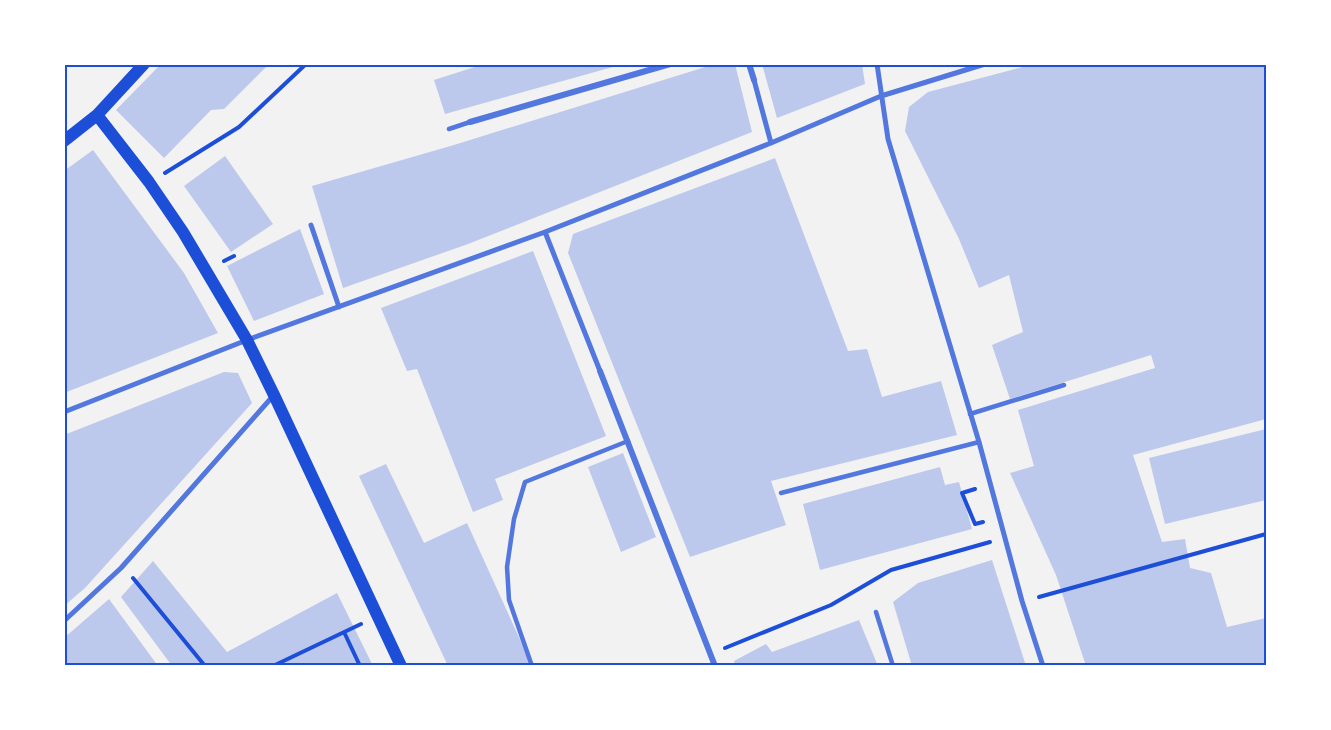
<svg xmlns="http://www.w3.org/2000/svg" width="1331" height="730" viewBox="0 0 1331 730" font-family="Cabin,sans-serif">
<style>
.building{fill:#bdc9ec}
.lines{fill:none;stroke-linecap:round;stroke-linejoin:round}
.path{stroke:#1d4ed8;stroke-width:4}
.service{stroke:#5277de;stroke-width:4.5}
.pedestrian{stroke:#5277de;stroke-width:5}
.minor{stroke:#5277de;stroke-width:6}
.secondary{stroke:#1d4ed8;stroke-width:12}
.neatline{fill:none;stroke:#1d4ed8;stroke-width:2}
</style>
<rect width="100%" height="100%" fill="#f2f2f2"/>
<path class="building" d="M 161,64 L 269,64 L 224,109 L 211,110 L 164,158 L 116,110 Z
M 484,64 L 620,64 L 620,65 L 445,114 L 434,80 Z
M 715,64 L 735,64 L 752,132 L 468,244 L 343,288 L 312,186 L 454,145 Z
M 762,64 L 862,64 L 865,84 L 777,118 Z
M 1034,64 L 1266,64 L 1266,419 L 1133,455 L 1162,542 L 1185,539 L 1190,568 L 1211,573 L 1227,627 L 1266,618 L 1266,666 L 1086,666 L 1056,575 L 1010,473 L 1034,466 L 1018,410 L 1155,368 L 1151,355 L 1010,399 L 992,345 L 1023,332 L 1009,275 L 979,288 L 959,239 L 905,131 L 909,107 L 928,92 Z
M 93,150 L 184,273 L 218,333 L 64,393 L 64,171 Z
M 225,156 L 273,224 L 231,252 L 184,186 Z
M 775,158 L 848,351 L 867,349 L 882,397 L 941,381 L 957,435 L 771,481 L 786,525 L 690,557 L 568,253 L 573,234 Z
M 300,229 L 324,294 L 254,321 L 227,266 Z
M 533,251 L 606,436 L 495,479 L 503,500 L 473,512 L 417,369 L 407,371 L 381,308 Z
M 224,372 L 238,373 L 252,403 L 85,588 L 64,606 L 64,435 Z
M 1266,429 L 1266,500 L 1165,524 L 1149,458 Z
M 623,453 L 656,537 L 621,552 L 588,467 Z
M 386,464 L 424,543 L 467,523 L 532,666 L 448,666 L 359,476 Z
M 940,467 L 945,485 L 959,482 L 972,529 L 820,570 L 803,504 Z
M 992,560 L 1026,666 L 912,666 L 893,602 L 918,583 Z
M 153,561 L 227,652 L 337,593 L 373,666 L 172,666 L 121,597 Z
M 109,599 L 158,666 L 64,666 L 64,638 Z
M 859,620 L 878,666 L 735,666 L 734,661 L 766,644 L 772,652 Z"/>
<g class="lines">
<path class="path" d="M 165,173 L 239,127 L 306,64
M 224,261 L 234,256
M 975,489 L 962,493 L 975,524 L 983,522
M 133,578 L 205,666
M 1039,597 L 1266,534
M 344,632 L 360,666
M 725,648 L 831,605 L 891,570 L 990,542
M 273,666 L 361,624"/>
<path class="service" d="M 449,129 L 470,122
M 970,414 L 1064,385
M 781,493 L 979,442
M 876,612 L 893,666
M 532,666 L 509,600 L 507,567 L 514,519 L 525,482 L 628,441"/>
<path class="pedestrian" d="M 877,64 L 888,139 L 979,442 L 1022,601 L 1043,666
M 754,80 L 771,143
M 311,225 L 339,307
M 545,232 L 600,371
M 64,412 L 247,340 L 545,232 L 771,143 L 881,96 L 985,64
M 64,621 L 121,568 L 273,396"/>
<path class="minor" d="M 749,64 L 754,80
M 470,122 L 670,64
M 600,371 L 715,666"/>
<path class="secondary" d="M 97,115 L 149,182 L 183,232 L 247,340 L 274,395 L 401,666
M 64,141 L 97,115 L 144,64"/>
</g>
<rect width="1331" height="730" fill="none" stroke="#ffffff" stroke-width="132"/>
<rect x="66" y="66" width="1199" height="598" class="neatline"/>
</svg>
